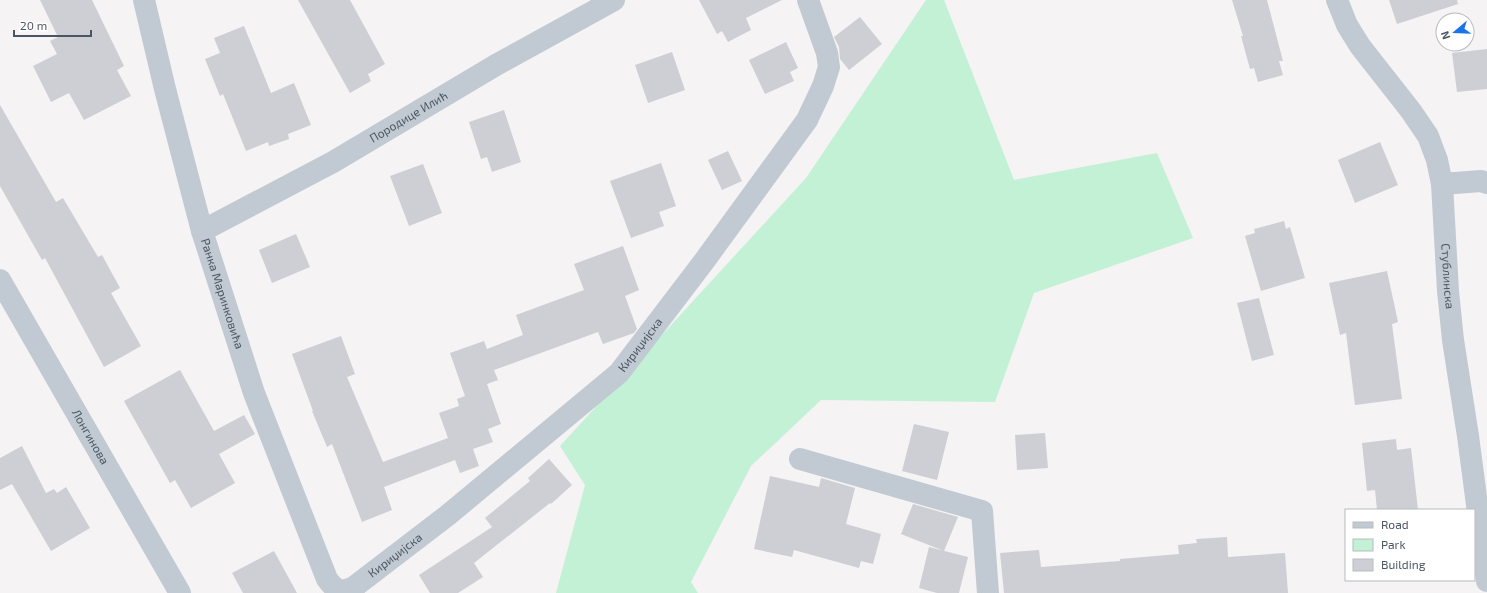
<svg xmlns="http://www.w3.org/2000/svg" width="1487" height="593" viewBox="0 0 1487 593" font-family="'Exo 2',sans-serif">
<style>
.green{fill:#c3f1d5}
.building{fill:#cdcfd5}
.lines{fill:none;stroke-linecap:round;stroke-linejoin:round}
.minor{stroke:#c1cad2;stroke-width:22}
.labels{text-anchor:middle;stroke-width:3;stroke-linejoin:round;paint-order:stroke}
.street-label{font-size:12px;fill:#4a5661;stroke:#fff}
</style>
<rect width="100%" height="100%" fill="#f5f3f3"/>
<path class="green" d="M 926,0 L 944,0 L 1014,180 L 1157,153 L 1193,238 L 1034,293 L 995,402 L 821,400 L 751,466 L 691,582 L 698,593 L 556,593 L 585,485 L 560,446 L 806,178 Z"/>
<path class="building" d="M 40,0 L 92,0 L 124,66 L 117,70 L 131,96 L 84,120 L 69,93 L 51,102 L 33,66 L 57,54 L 50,41 L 58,37 Z
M 298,0 L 350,0 L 385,64 L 368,74 L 371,81 L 350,93 Z
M 699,0 L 782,0 L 746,18 L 751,30 L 728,42 L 722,31 L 717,34 Z
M 1232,0 L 1267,0 L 1283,61 L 1279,61 L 1283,75 L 1258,82 L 1254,68 L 1250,69 L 1241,36 L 1243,36 Z
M 1389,0 L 1457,0 L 1458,4 L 1397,24 Z
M 860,17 L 882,44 L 849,70 L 840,59 L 839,47 L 834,37 Z
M 244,26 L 271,93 L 294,83 L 311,125 L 288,134 L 289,139 L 269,146 L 268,142 L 246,151 L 223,94 L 220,96 L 205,59 L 220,53 L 214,38 Z
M 786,42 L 798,68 L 790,72 L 794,81 L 765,94 L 749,60 Z
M 1487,49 L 1487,89 L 1457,92 L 1452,53 Z
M 672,52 L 685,90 L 648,103 L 635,65 Z
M 0,105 L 56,202 L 63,198 L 98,257 L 102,255 L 120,288 L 111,293 L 141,346 L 104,367 L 45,258 L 42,260 L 0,186 Z
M 504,110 L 521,162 L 492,172 L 487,157 L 481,159 L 469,122 Z
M 1380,142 L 1398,185 L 1355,203 L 1338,160 Z
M 728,151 L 742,181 L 722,190 L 708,160 Z
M 661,163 L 676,206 L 659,212 L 664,226 L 631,238 L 610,181 Z
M 423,164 L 442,213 L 409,226 L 390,176 Z
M 1284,221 L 1286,229 L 1290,227 L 1305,278 L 1261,291 L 1245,236 L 1255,233 L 1254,229 Z
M 296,234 L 310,267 L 272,283 L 259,250 Z
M 623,246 L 639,290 L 625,296 L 637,329 L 634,333 L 603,344 L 598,332 L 494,370 L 498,380 L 487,384 L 501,424 L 488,429 L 493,442 L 473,449 L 479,466 L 460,473 L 455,460 L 384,487 L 392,510 L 362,522 L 332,444 L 327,447 L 312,411 L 313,411 L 292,354 L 341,336 L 355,374 L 347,377 L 383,462 L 448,438 L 439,413 L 459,406 L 457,399 L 465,396 L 450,353 L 484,341 L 487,349 L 523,335 L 516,315 L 584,290 L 574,264 Z
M 1387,271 L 1398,322 L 1392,324 L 1402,399 L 1355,405 L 1346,333 L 1340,335 L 1329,283 Z
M 1259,298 L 1274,355 L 1252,361 L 1237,303 Z
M 180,370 L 214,431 L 244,415 L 255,434 L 219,454 L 235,483 L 191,508 L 175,480 L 170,483 L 124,401 Z
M 914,424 L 949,432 L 937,480 L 902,471 Z
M 1045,433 L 1048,468 L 1017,470 L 1015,435 Z
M 1396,439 L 1397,450 L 1411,448 L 1418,510 L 1377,510 L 1375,490 L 1367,491 L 1362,443 Z
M 22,446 L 46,493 L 54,489 L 57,493 L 66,487 L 90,528 L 51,551 L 12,484 L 0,490 L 0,458 Z
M 549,459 L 572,485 L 551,504 L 550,503 L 474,563 L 483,577 L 458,593 L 430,593 L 419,575 L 492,527 L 485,518 L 530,481 L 528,478 Z
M 770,476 L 819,487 L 821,478 L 855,488 L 846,524 L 881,534 L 873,564 L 861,561 L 859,568 L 794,550 L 792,557 L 754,549 Z
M 913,504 L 958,517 L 944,551 L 901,534 Z
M 1227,537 L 1228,557 L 1285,553 L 1288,593 L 1004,593 L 1000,553 L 1039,550 L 1041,567 L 1120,561 L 1120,559 L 1179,554 L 1178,545 L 1197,543 L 1196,539 Z
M 929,547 L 968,557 L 959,593 L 937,593 L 919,588 Z
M 274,551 L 297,593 L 243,593 L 232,573 Z"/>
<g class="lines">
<g class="minor">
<path id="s1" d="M 144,0 L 165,89 L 202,231 L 254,393 L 327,579 C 336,591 340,593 354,587 L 448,515 L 619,373 L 705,260 L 807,120 L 823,86 L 829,67 L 827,53 L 808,0"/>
<path id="s2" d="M 1337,0 L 1347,25 L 1360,46 L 1411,111 L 1428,136 L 1437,160 L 1442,184 L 1448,291 L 1453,340 L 1468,436 L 1487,581"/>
<path d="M 1442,184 L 1481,181 L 1487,183"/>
<path id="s3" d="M 202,231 L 333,162 L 496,65 L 614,0"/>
<path id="s4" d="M 0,280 L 180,593"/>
<path d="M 800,459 L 982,511 L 988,593"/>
</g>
</g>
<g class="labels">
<g class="street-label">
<text dy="4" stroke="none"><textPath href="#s3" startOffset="236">Породице Илић</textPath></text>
<text dy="4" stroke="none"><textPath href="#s2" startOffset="307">Стублинска</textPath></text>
<text dy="4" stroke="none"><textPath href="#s1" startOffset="304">Ранка Маринковића</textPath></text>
<text dy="4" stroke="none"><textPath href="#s1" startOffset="1016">Кириџијска</textPath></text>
<text dy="4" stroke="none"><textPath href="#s4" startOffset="181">Лонгинова</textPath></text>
<text dy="4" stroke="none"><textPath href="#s1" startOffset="692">Кириџијска</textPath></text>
</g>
</g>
<rect x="1345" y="509" width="130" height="72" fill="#ffffff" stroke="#b7bbc0"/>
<rect x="1353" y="522" width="20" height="6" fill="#c1cad2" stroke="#b7bbc0"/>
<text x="1381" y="529" font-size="12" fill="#4a5661">Road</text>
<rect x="1353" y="539" width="20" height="12" fill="#c3f1d5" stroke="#b7bbc0"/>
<text x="1381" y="549" font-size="12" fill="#4a5661">Park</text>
<rect x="1353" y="559" width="20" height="12" fill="#cdcfd5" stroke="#b7bbc0"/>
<text x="1381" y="569" font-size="12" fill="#4a5661">Building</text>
<g transform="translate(1455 32) rotate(251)"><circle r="19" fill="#ffffff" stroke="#b7bbc0"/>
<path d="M0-3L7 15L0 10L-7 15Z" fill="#1a73e8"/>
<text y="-6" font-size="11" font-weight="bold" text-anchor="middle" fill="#4a5661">N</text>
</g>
<path d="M14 30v6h77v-6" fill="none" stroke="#4a5661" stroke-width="2"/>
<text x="20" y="30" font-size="12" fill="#4a5661" stroke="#ffffff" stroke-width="3" paint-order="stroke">20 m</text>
</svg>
